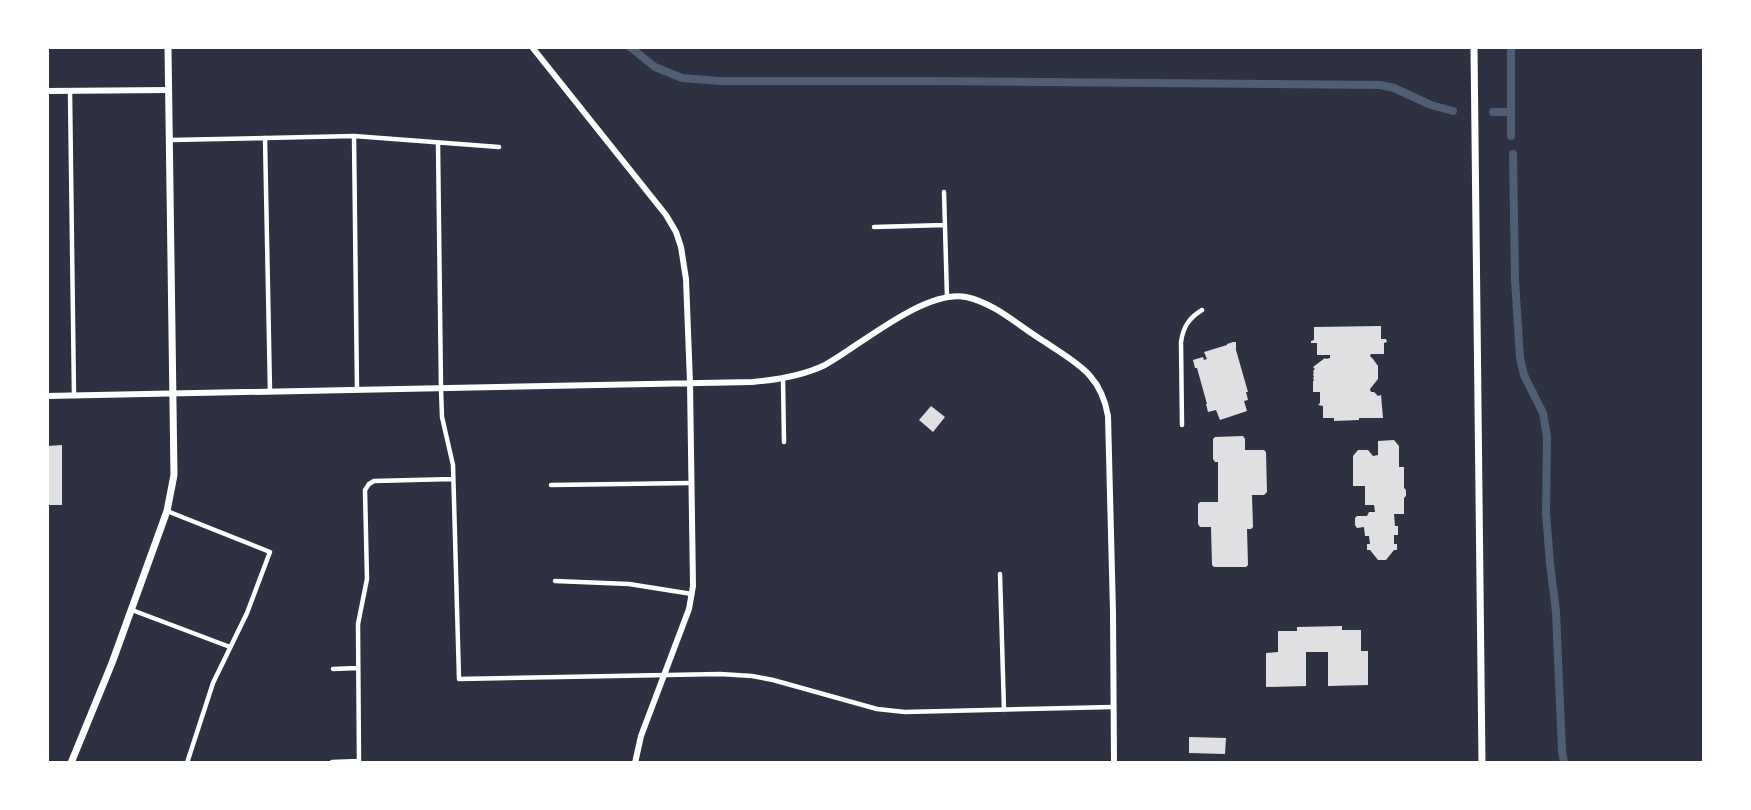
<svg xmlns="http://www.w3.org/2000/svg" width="1751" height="810" viewBox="0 0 1751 810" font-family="'Roboto Condensed',sans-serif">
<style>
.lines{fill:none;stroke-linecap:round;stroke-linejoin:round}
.canal{stroke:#4f5d75;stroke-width:8}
.building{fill:#e0e0e3}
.minor{stroke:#fff;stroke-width:4.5}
.tertiary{stroke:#fff;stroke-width:6}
.primary{stroke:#fff;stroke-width:7}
</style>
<rect width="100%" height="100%" fill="#2d3142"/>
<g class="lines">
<path class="canal" d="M 630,47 L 655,67 L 682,78 L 720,81 L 925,81 L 1380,85 L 1394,88 L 1431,105 L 1453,111
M 1511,47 L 1511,136
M 1493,112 L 1511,112
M 1513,154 L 1515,280 L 1520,358 L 1524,375 L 1543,413 L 1547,437 L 1546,513 L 1550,563 L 1556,612 L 1562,751 L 1564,763"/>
</g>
<path class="building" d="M 1381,326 L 1381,339 L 1386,339 L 1387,342 L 1384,343 L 1384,354 L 1371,354 L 1370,356 L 1373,359 L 1378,366 L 1378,379 L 1370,389 L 1371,392 L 1374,392 L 1378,396 L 1381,395 L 1383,418 L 1359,418 L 1359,420 L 1334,421 L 1334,418 L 1323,418 L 1323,406 L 1318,405 L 1320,403 L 1320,392 L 1313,392 L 1313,381 L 1314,381 L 1313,378 L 1314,377 L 1313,374 L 1314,373 L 1313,371 L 1315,369 L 1313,367 L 1325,358 L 1326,359 L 1330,358 L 1330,355 L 1317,355 L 1317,343 L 1311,343 L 1311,341 L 1314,340 L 1314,327 Z
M 1233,342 L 1236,342 L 1236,350 L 1248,392 L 1246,392 L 1248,400 L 1244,401 L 1247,411 L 1220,420 L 1216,410 L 1208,412 L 1206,404 L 1207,404 L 1197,368 L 1195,368 L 1193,360 L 1203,357 L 1204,360 L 1207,359 L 1204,352 L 1227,345 L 1227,344 Z
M 931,406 L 945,417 L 933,432 L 919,420 Z
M 1243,436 L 1245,439 L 1245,450 L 1264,450 L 1266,452 L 1267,492 L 1264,495 L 1252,495 L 1253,527 L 1251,529 L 1247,529 L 1248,565 L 1246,567 L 1214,567 L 1212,565 L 1211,527 L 1200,527 L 1198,524 L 1198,504 L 1200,502 L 1218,502 L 1218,462 L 1215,462 L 1213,459 L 1213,439 L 1215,437 Z
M 1394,440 L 1399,446 L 1399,467 L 1404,467 L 1404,488 L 1406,490 L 1406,496 L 1404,498 L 1404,514 L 1394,514 L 1395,526 L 1398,526 L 1398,535 L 1394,535 L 1394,544 L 1397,544 L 1397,550 L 1394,550 L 1386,560 L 1378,560 L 1370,550 L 1367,550 L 1367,544 L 1370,544 L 1369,536 L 1365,536 L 1364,527 L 1357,528 L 1355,525 L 1355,518 L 1357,516 L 1367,516 L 1369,512 L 1375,512 L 1374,505 L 1365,505 L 1365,486 L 1353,486 L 1353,456 L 1358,450 L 1368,450 L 1373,456 L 1378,455 L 1378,441 Z
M 62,445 L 62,505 L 47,505 L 47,446 Z
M 1342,626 L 1342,630 L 1361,630 L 1361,651 L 1368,651 L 1368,685 L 1328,686 L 1328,652 L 1306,652 L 1306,686 L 1266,687 L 1266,653 L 1278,652 L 1278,631 L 1297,631 L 1297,627 Z
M 1189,737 L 1226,738 L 1225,754 L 1189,753 Z"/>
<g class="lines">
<path class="minor" d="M 70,91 L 74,396
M 354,136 L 357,390
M 265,138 L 270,391
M 171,140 L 354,136 L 499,147
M 438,143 L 441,389 L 442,417 L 453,465 L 459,679 L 720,674 L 752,676 L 773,680 L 877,709 L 905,712 L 1113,707
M 944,192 L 947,297
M 874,227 L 945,225
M 783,379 L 784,442
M 1182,425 L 1181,342 C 1183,327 1189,318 1202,310
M 551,485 L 691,483
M 167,511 L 270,552 L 247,613 L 213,683 L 187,763
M 1000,574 L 1004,710
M 555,581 L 629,584 L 692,594
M 132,610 L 230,647
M 333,669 L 358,668
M 332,762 L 359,761
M 359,763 L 358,624 L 367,579 L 365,490 L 369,484 L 374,481 L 453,479"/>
<path class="tertiary" d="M 532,47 L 666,215 L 676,232 L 681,247 L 686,279 L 690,383 L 693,586 L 689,609 L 641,736 L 635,763
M 47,91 L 169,90
M 47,396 L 752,382 C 777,380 802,376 825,365 C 861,345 925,289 966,297 C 995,303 1020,327 1045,342 C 1077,364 1101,374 1108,416 L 1113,612 L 1114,763"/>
<path class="primary" d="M 1474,47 L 1482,763
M 71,763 L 112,663 L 167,511 L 174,475 L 168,47"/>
</g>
<rect width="1751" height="810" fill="none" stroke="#ffffff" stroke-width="98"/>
</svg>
